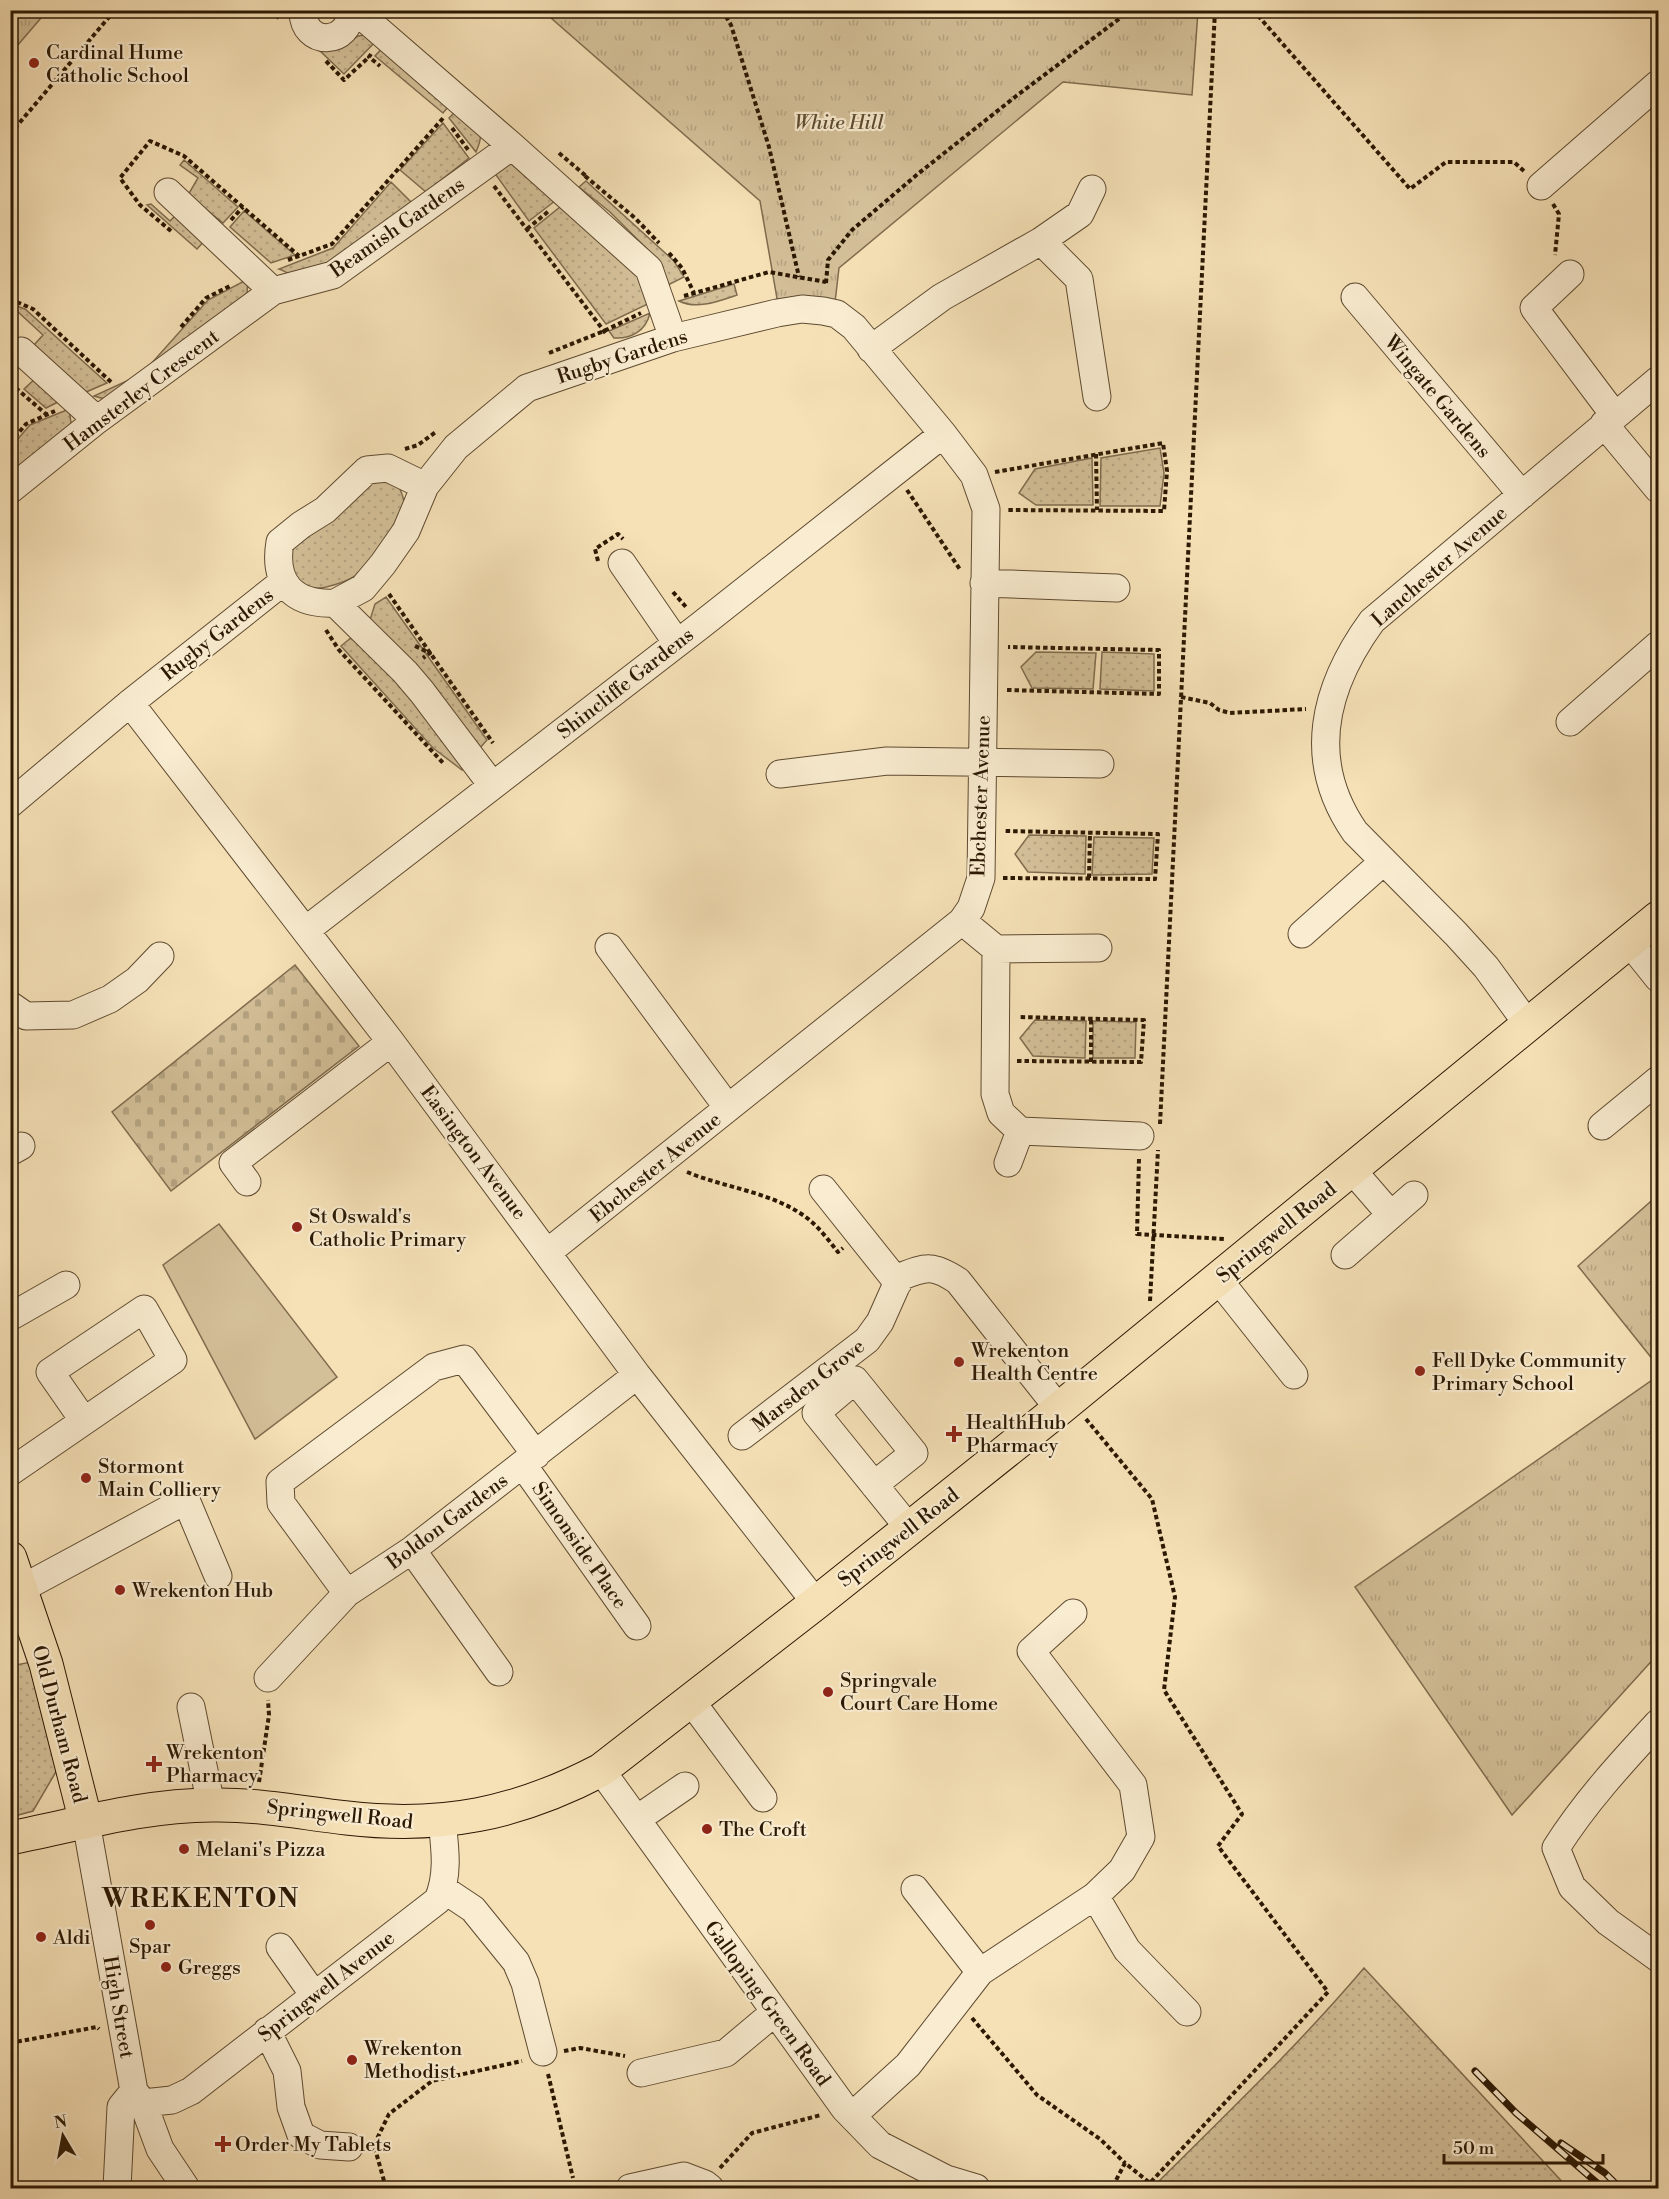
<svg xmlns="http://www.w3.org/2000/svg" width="1669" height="2199" viewBox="0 0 1669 2199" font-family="'Libre Bodoni',serif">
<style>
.grass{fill:url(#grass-dots);stroke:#7f6c4e;stroke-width:1.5}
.cemetery{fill:url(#cemetery-stones);stroke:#7f6c4e;stroke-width:1.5}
.park{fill:url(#park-tufts);stroke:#7f6c4e;stroke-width:1.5}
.pitch{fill:#d3bf98;stroke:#7f6c4e;stroke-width:1.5}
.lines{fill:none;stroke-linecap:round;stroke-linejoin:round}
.minor-casing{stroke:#5e4a30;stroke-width:29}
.major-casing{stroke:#2b1803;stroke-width:35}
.path{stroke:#2b1803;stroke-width:4;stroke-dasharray:4.5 3;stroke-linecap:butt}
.minor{stroke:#f9ecd0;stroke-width:27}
.major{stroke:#f6e1b7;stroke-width:33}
.rail-casing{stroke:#2b1803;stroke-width:7}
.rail{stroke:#f9ecd0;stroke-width:4.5;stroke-dasharray:14;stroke-linecap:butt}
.poi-dot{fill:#8f2418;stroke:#f9ecd0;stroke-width:2}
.labels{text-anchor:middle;stroke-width:4.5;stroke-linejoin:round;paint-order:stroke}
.poi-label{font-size:20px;fill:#2b1803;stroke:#f9ecd0;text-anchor:start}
.park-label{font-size:20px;font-style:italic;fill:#5d4a30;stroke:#f9ecd0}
.street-label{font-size:20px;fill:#2b1803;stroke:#f9ecd0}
.district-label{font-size:26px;font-weight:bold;letter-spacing:1.5px;fill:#2b1803;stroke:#f9ecd0}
</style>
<defs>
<pattern id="grass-dots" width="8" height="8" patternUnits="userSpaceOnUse" patternTransform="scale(1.5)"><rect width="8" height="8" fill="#d3bf98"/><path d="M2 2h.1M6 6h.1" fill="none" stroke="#b5a381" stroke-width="1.8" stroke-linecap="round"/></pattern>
<pattern id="cemetery-stones" width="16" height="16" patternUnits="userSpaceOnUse" patternTransform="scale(1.5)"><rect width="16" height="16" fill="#d3bf98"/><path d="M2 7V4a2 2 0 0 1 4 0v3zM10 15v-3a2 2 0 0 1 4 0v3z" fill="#b5a381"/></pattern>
<pattern id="park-tufts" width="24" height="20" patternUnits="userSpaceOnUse" patternTransform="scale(1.5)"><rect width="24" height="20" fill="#d3bf98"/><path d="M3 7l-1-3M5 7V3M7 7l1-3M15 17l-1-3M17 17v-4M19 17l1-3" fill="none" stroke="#b5a381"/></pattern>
</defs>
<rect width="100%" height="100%" fill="#f6e1b7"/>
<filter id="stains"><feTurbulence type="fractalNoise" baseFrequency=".00333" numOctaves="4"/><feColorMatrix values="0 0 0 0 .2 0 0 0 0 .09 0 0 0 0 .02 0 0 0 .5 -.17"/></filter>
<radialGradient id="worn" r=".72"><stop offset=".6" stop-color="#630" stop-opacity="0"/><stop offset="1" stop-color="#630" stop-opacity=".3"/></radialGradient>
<path class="grass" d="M 373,34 L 380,37 L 344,74 L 316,47 L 343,45 L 358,36 Z
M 387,43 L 453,101 L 443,113 L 375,56 Z
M 459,108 C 477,123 487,128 476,152 L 449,118 Z
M 443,123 L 469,158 L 426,192 L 400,170 Z
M 184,160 L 238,207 L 223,223 L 188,195 L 198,178 L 180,165 Z
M 515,161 L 560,197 L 529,221 L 491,168 Z
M 586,181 L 674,261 L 684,277 L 668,285 L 649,251 L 610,212 L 579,187 Z
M 391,182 L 411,202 C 382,223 328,276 292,274 C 288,274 283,270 279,269 L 333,248 Z
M 565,203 L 636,271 L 652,302 L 606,324 L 534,228 Z
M 151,204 L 170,221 L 178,213 L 207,238 L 197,249 L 147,205 Z
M 244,211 L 295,255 L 271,263 L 230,227 Z
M 248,279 L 247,293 L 234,306 L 108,400 L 94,396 L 142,374 L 208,300 Z
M 734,284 L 737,295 C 719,301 697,310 679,301 Z
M 11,304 L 25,309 L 107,383 L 86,392 L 34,345 L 43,335 L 17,311 L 12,316 Z
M 650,313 C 646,331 631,339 614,338 L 609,331 Z
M 37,377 L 62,400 L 46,408 L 24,389 Z
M 69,409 L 71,423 L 66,436 L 11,479 L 11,447 L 30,425 Z
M 1160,448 L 1164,473 L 1160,506 L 1100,506 L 1101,458 Z
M 1092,458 L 1093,505 L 1036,505 L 1019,493 L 1035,469 Z
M 388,481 L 398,485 C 401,491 405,500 404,507 C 401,522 372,561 360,572 C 351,581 319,592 308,587 C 302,585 297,580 294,575 C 286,564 290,553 297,541 L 371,483 Z
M 386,597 L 487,740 L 478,750 L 369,623 L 375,604 Z
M 352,637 L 386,669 L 464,762 L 462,770 L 433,748 L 341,646 Z
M 1036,652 L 1096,653 L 1093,689 L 1032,688 L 1021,667 Z
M 1102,652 L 1154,654 L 1154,691 L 1100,689 Z
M 1029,835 L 1086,836 L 1085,874 L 1028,872 L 1015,854 Z
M 1094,837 L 1154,838 L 1152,874 L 1092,875 Z
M 1035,1020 L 1086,1021 L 1085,1058 L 1033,1056 L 1020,1038 Z
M 1093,1021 L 1136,1022 L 1135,1058 L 1093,1058 Z
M 31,1662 L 57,1770 L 33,1811 L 11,1817 L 10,1666 Z
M 1364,1968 L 1568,2188 L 1152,2188 C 1225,2115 1297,2047 1364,1968 Z"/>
<path class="cemetery" d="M 295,965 L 359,1046 L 171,1191 L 112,1112 Z"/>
<path class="park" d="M 11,10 L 47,11 L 11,53 L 10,11 Z
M 543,11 L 1198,11 L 1192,95 L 1063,82 L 839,268 L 834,311 L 779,310 L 760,201 Z
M 1658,1195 L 1658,1366 L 1578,1266 Z
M 1658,1376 L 1658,1654 L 1512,1815 L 1355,1587 Z"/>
<path class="pitch" d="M 219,1224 L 337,1377 L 255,1439 L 163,1265 Z"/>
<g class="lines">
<defs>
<path id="minor" d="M 303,10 C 302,48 352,46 350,10
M 355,10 L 512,146 L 649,269 L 673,338
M 1541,186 L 1658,84
M 168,192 L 273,291
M 1041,241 L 1080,214 L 1092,189
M 1570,274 L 1534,308 L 1615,416
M 1355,297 L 1522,495
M 871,349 L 942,297 L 1041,241 L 1079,279 L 1097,397
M 21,351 L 97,420
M 1604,424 L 1658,489
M 425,486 L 388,468 L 367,470 L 325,510 L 301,525 L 280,542 C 273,583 293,605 335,603 L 405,672 L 422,692 L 492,785
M 10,490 L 97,420 L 273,291 L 333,275 L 512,146
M 622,563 L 677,643
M 984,583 L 1116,588
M 335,603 L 363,588 L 383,564 L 406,531 L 425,486 L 456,447 L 527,388 L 673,338 L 777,313 L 802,309 L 823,311 L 837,314 L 854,327 L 943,434 L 974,475 L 986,509 L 981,878 L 971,908 L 962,921 L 947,933 L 548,1252
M 130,703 L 391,1042 L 637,1375 L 816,1603
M 1570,722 L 1658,645
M 780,774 L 887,761 L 1100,764
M 10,804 L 130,703 L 284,581
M 962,921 L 996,949 L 995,1094 L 1001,1113 L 1020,1131 L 1140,1136
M 306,930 L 701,625 L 943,434
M 1302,934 L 1383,862
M 1630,943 L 1658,978
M 609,947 L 728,1108
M 996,949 L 1098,948
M 10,1005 L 26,1016 L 73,1015 L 110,999 L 137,980 L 160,956
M 1529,1026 L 1486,967 L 1456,934 L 1355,832 C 1305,760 1324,687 1372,621 L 1658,380
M 1602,1126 L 1658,1080
M 10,1152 L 21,1146
M 1008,1163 L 1020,1131
M 1352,1170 L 1391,1215
M 247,1182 L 233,1163 L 391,1042
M 823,1189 L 898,1283
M 1345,1255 L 1414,1195
M 1218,1279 L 1294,1375
M 10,1317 L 66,1285
M 742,1436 L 867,1340 L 880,1322 L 900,1277 C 927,1266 934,1265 958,1281 L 1059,1409
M 523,1465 L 637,1626
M 10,1472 L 173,1360 L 144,1309 L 50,1372 L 84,1421
M 874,1485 L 914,1453 L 855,1380 L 816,1413 L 909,1528
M 412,1550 L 499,1672
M 21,1589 L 186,1500 L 218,1576
M 347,1593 L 281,1503 L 280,1482 L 434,1367 L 464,1359 L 536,1455
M 268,1678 L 347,1593 L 412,1550 L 637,1375
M 691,1701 L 763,1798
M 191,1707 L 211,1805
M 1658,1723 C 1622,1762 1585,1802 1556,1848 L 1572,1887 L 1608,1922 L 1658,1958
M 601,1770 L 845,2109 L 880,2145 L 946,2179 L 976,2188
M 637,1819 L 685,1786
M 86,1822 L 134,2091 L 143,2103 L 160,2149 L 186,2188
M 443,1889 L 473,1909 L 516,1962 L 525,1983 L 543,2052
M 915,1889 L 980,1972
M 1095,1896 L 1127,1950 L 1187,2012
M 280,1947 L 314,1995
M 267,2031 L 287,2071 L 291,2107 L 301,2135 L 320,2145 L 349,2147
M 641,2073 L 726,2053 L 775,2012
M 143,2103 L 172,2100 L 191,2091 L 438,1900 C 449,1874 445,1848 442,1821
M 852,2116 L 908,2065 L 980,1972 L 1095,1896 L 1122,1870 L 1141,1837 L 1133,1785 L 1031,1651 L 1073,1613
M 117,2188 L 121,2107 L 134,2091
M 630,2188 L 684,2176 L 705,2184 L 710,2188"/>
<path id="major" d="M 10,1558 L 46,1664 L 86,1822
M 10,1838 C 76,1825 144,1805 212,1805 C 258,1804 302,1813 347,1818 C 442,1829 517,1814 601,1770 L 816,1603 L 1059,1409 L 1658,918"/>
</defs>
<use href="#minor" class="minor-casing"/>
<use href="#major" class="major-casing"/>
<path class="path" d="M 276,10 L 274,13 L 279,18
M 722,10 L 731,25 L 769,147 L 799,277
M 1253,10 L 1410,189 L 1446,162 L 1514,162 L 1525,172
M 371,54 L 369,57 L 380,66
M 326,61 L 344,80 L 369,57
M 452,128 L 469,151
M 10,134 L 115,10
M 559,153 L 586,176
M 585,176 L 635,218 L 659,243
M 494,186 L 607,335
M 1553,204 L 1559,214 L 1555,255
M 231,220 L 243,207
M 527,229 L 550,210
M 171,231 L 140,205 L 120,178 L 150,141 L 184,156 L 299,256
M 669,253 L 682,268 L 694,293
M 288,260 L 332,244 L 445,116
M 826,283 L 828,260 L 852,230 L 919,173 L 1015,97 L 1131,10
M 684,296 L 769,272 L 826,282
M 10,299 L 33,309 L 111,382
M 181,327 L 206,298 L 232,285
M 549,353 L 604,331 L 641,313
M 10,383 L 47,415
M 10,443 L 26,424 L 55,411
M 405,449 L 418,445 L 437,431
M 1096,454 L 1097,510
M 995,472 L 1163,443 L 1167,471 L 1164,511 L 1007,510
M 907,490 L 961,571
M 598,561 L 595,549 L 618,534 L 623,539
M 673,592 L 686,607
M 389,594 L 493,743
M 326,630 L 339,650 L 444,764
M 415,646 L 430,653 L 423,658
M 1007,690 L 1159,694 L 1159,650 L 1008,647
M 1181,697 L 1210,703 L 1219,710 L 1230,713 L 1306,709
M 1003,878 L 1155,879 L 1158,834 L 1005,831
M 1089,878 L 1090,833
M 1017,1061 L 1141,1062 L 1144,1020 L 1019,1017
M 1091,1062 L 1091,1018
M 1160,1124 L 1215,10
M 1139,1159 L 1137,1234 L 1225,1239
M 687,1172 C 725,1188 773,1192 807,1218 C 819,1227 829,1241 838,1252 L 843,1248
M 1150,1301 L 1158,1150
M 1086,1419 L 1152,1499 L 1175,1597 L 1164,1690 L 1242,1814 L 1218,1846 L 1328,1992 L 1150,2183 L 1125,2163 L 1112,2188
M 259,1782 L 269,1715 L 268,1700
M 972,2018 L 1037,2095 L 1100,2139 L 1125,2163
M 10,2043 L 97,2027 L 99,2029
M 564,2051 L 580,2048 L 625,2056
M 548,2074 L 573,2178
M 720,2168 L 752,2133 L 821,2115
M 386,2188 L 374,2145 L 389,2114 L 432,2081 L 522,2061"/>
<use href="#minor" class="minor"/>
<use href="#major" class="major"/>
<defs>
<path id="rail" d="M 1475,2071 L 1516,2113 L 1603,2188
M 1561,2143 L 1605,2173 L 1620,2188"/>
</defs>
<use href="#rail" class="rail-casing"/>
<use href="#rail" class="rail"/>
</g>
<g class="poi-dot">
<circle cx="34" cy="63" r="6"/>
<circle cx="297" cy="1227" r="6"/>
<circle cx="959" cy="1362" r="6"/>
<circle cx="1420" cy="1371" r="6"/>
<path d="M951 1425h6v6h6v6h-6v6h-6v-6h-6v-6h6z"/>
<circle cx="86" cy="1478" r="6"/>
<circle cx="120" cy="1590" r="6"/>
<circle cx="828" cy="1692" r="6"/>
<path d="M151 1755h6v6h6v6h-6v6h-6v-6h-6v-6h6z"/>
<circle cx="707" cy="1829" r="6"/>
<circle cx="184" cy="1849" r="6"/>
<circle cx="150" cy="1925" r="6"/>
<circle cx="41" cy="1937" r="6"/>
<circle cx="166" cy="1967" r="6"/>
<circle cx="352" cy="2060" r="6"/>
<path d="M220 2135h6v6h6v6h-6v6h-6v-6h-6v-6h6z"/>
</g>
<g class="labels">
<g class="poi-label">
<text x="46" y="59">Cardinal Hume<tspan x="46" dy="23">Catholic School</tspan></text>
<text x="309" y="1223">St Oswald's<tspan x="309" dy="23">Catholic Primary</tspan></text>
<text x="971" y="1357">Wrekenton<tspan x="971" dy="23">Health Centre</tspan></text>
<text x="1432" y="1367">Fell Dyke Community<tspan x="1432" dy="23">Primary School</tspan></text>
<text x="966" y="1429">HealthHub<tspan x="966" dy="23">Pharmacy</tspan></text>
<text x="98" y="1473">Stormont<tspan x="98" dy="23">Main Colliery</tspan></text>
<text x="132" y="1597">Wrekenton Hub</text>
<text x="840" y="1687">Springvale<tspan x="840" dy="23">Court Care Home</tspan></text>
<text x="166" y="1759">Wrekenton<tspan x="166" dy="23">Pharmacy</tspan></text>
<text x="719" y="1836">The Croft</text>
<text x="196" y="1856">Melani's Pizza</text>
<text x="53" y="1944">Aldi</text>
<text x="150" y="1953" text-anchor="middle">Spar</text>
<text x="178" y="1974">Greggs</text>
<text x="364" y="2055">Wrekenton<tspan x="364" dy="23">Methodist</tspan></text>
<text x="235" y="2151">Order My Tablets</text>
</g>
<g class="park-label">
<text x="839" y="129">White Hill</text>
</g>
<g class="street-label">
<text transform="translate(397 227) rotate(-35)" y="7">Beamish Gardens</text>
<text transform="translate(622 356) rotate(-18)" y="7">Rugby Gardens</text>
<text transform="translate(141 390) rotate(-37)" y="7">Hamsterley Crescent</text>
<text transform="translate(1438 396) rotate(50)" y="7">Wingate Gardens</text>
<text transform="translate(1439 566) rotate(-41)" y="7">Lanchester Avenue</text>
<text transform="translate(217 634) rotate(-38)" y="7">Rugby Gardens</text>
<text transform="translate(625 683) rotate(-38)" y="7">Shincliffe Gardens</text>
<text transform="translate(980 796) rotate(-88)" y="7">Ebchester Avenue</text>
<text transform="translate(474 1152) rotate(53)" y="7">Easington Avenue</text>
<text transform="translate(655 1167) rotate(-39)" y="7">Ebchester Avenue</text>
<text transform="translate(1276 1232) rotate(-39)" y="7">Springwell Road</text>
<text transform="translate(808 1385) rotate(-38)" y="7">Marsden Grove</text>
<text transform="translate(447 1521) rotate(-37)" y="7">Boldon Gardens</text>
<text transform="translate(898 1537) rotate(-38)" y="7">Springwell Road</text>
<text transform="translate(580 1545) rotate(55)" y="7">Simonside Place</text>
<text transform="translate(60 1724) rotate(75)" y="7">Old Durham Road</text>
<text transform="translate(340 1814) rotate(6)" y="7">Springwell Road</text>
<text transform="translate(326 1986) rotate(-38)" y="7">Springwell Avenue</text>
<text transform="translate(768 2003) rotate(54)" y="7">Galloping Green Road</text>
<text transform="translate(119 2007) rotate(80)" y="7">High Street</text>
</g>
<g class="district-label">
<text x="201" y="1907">WREKENTON</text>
</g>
</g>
<rect width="1669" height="2199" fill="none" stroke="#f6e1b7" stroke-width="36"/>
<rect x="12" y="12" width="1645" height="2175" fill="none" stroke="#2b1803" stroke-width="3"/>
<rect x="18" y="18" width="1633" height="2163" fill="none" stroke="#2b1803" stroke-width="1.5"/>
<g transform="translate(63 2136) rotate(350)" stroke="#f9ecd0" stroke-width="4.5" paint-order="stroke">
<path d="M0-4.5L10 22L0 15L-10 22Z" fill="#2b1803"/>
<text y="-9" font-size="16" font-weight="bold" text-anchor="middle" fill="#2b1803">N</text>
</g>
<path d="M1444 2154v9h159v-9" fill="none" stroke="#2b1803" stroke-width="3"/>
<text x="1453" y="2154" font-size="18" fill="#2b1803" stroke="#f9ecd0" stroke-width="4.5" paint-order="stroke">50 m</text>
<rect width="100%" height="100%" filter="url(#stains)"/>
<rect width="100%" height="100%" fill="url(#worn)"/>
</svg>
